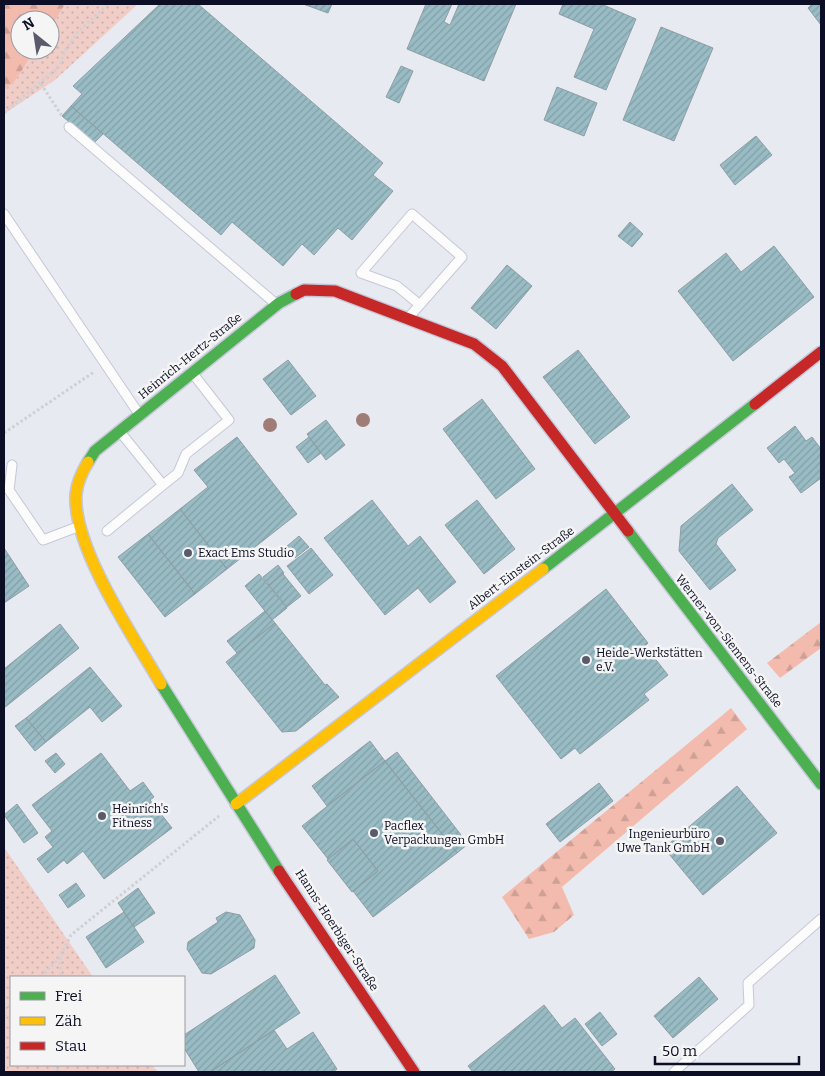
<svg xmlns="http://www.w3.org/2000/svg" width="825" height="1076" viewBox="0 0 825 1076" font-family="Bitter,serif">
<style>
.grass{fill:url(#grass-dots)}
.forest{fill:url(#forest-firs)}
.building{fill:url(#building-hatch);stroke:#8e9ea4}
.lines{fill:none;stroke-linecap:round;stroke-linejoin:round}
.lane-casing{stroke:#c5c8d9;stroke-width:11}
.fast-casing{stroke:#c5c8d9;stroke-width:14}
.slow-casing{stroke:#c5c8d9;stroke-width:14}
.jam-casing{stroke:#c5c8d9;stroke-width:14}
.path{stroke:#cfd0d3;stroke-width:3;stroke-dasharray:2.5 2.5;stroke-linecap:butt}
.lane{stroke:#fcfcfd;stroke-width:9}
.fast{stroke:#4caf50;stroke-width:11}
.slow{stroke:#ffc107;stroke-width:11}
.jam{stroke:#c62828;stroke-width:11}
.tree{fill:#9f7d76}
.poi-dot{fill:#595b6d;stroke:#f5f5f5;stroke-width:2}
.labels{text-anchor:middle;stroke-width:5;stroke-linejoin:round;paint-order:stroke}
.street-label{font-size:12px;fill:#0c0e26;stroke:#f5f5f5}
.poi-label{font-size:12px;fill:#0c0e26;stroke:#f5f5f5;text-anchor:start}
</style>
<defs>
<pattern id="grass-dots" width="8" height="8" patternUnits="userSpaceOnUse" patternTransform="scale(1.25)"><rect width="8" height="8" fill="#f0cdc7"/><path d="M2 2h.1M6 6h.1" fill="none" stroke="#cdafab" stroke-width="1.8" stroke-linecap="round"/></pattern>
<pattern id="forest-firs" width="22" height="20" patternUnits="userSpaceOnUse" patternTransform="scale(1.25)"><rect width="22" height="20" fill="#f3bbae"/><path d="M5 1l3.5 6h-7zM16 11l3.5 6h-7z" fill="#cfa096"/></pattern>
<pattern id="building-hatch" width="6" height="6" patternUnits="userSpaceOnUse" patternTransform="scale(1.25)"><rect width="6" height="6" fill="#98bbc4"/><path d="M-1 1l2-2M0 6l6-6M5 7l2-2" fill="none" stroke="#82a0a8"/></pattern>
</defs>
<rect width="100%" height="100%" fill="#e8eaf1"/>
<path class="grass" d="M 62,4 L 138,4 L 55,80 L 4,114 L 4,90 L 15,81 L 35,50 L 50,50 L 50,28 L 64,6 Z
M 4,847 L 93,977 L 11,977 L 11,1065 L 152,1065 L 158,1072 L 4,1072 Z"/>
<path class="forest" d="M 4,4 L 62,4 L 64,6 L 50,28 L 50,20 L 20,20 L 20,50 L 35,50 L 15,81 L 4,90 Z
M 821,622 L 821,648 L 780,678 L 767,663 Z
M 731,708 L 747,729 L 562,887 L 574,915 L 554,932 L 529,939 L 502,897 Z"/>
<path class="building" d="M 160,4 L 198,4 L 383,163 L 373,175 L 393,191 L 352,240 L 338,228 L 314,255 L 302,244 L 283,266 L 232,222 L 221,235 L 71,106 L 82,94 L 73,86 Z
M 303,4 L 332,4 L 328,13 Z
M 426,4 L 452,4 L 444,22 L 450,25 L 459,4 L 516,4 L 484,81 L 407,49 Z
M 563,4 L 601,4 L 636,19 L 606,90 L 574,77 L 594,29 L 559,14 Z
M 812,4 L 821,4 L 821,25 L 808,8 Z
M 661,27 L 713,48 L 674,141 L 623,120 Z
M 401,66 L 413,71 L 399,103 L 386,97 Z
M 557,87 L 597,103 L 584,136 L 544,120 Z
M 71,106 L 103,134 L 94,143 L 62,116 Z
M 756,136 L 772,155 L 735,185 L 720,165 Z
M 630,222 L 643,234 L 632,247 L 618,236 Z
M 774,246 L 814,297 L 733,361 L 678,291 L 726,253 L 741,272 Z
M 507,265 L 532,286 L 496,329 L 471,308 Z
M 578,350 L 630,417 L 595,444 L 543,377 Z
M 288,360 L 316,396 L 291,415 L 263,379 Z
M 482,399 L 535,469 L 496,499 L 443,429 Z
M 326,420 L 345,445 L 326,460 L 307,434 Z
M 795,426 L 806,441 L 812,437 L 821,449 L 821,478 L 801,493 L 789,477 L 795,473 L 784,459 L 779,463 L 767,448 Z
M 237,437 L 297,514 L 227,569 L 180,509 L 208,487 L 194,470 Z
M 309,437 L 321,453 L 308,463 L 296,447 Z
M 732,484 L 753,510 L 718,538 L 716,544 L 736,570 L 710,590 L 679,551 L 681,526 Z
M 372,500 L 408,546 L 420,536 L 456,582 L 430,603 L 418,588 L 385,615 L 324,538 Z
M 477,500 L 515,549 L 484,574 L 445,525 Z
M 180,509 L 227,569 L 195,594 L 148,534 Z
M 148,534 L 195,594 L 165,617 L 118,557 Z
M 299,536 L 309,547 L 295,558 L 286,547 Z
M 4,548 L 29,586 L 4,603 Z
M 311,548 L 333,575 L 309,594 L 287,566 Z
M 278,565 L 284,573 L 269,585 L 263,577 Z
M 259,574 L 287,608 L 272,620 L 245,586 Z
M 283,574 L 301,596 L 287,607 L 269,585 Z
M 606,589 L 648,643 L 645,646 L 668,675 L 644,694 L 649,700 L 580,754 L 575,748 L 561,759 L 496,676 Z
M 265,611 L 275,623 L 237,653 L 227,641 Z
M 275,623 L 325,685 L 327,684 L 339,697 L 296,731 L 282,732 L 226,662 Z
M 60,624 L 79,648 L 4,708 L 4,669 Z
M 90,667 L 122,706 L 102,722 L 90,707 L 46,742 L 26,718 Z
M 26,718 L 46,742 L 35,751 L 15,726 Z
M 370,741 L 385,761 L 327,806 L 312,786 Z
M 397,752 L 468,844 L 457,853 L 385,761 Z
M 56,753 L 65,764 L 55,773 L 45,761 Z
M 101,753 L 130,791 L 143,782 L 154,797 L 150,800 L 172,828 L 104,879 L 83,851 L 67,864 L 64,860 L 48,873 L 37,859 L 53,847 L 45,837 L 52,831 L 32,805 Z
M 385,761 L 457,853 L 373,917 L 353,891 L 378,871 L 353,839 L 328,859 L 302,826 Z
M 599,783 L 613,801 L 560,842 L 546,824 Z
M 737,786 L 777,833 L 703,895 L 664,848 Z
M 17,804 L 38,833 L 24,843 L 4,815 Z
M 353,839 L 378,871 L 352,892 L 327,860 Z
M 76,883 L 85,896 L 68,908 L 59,895 Z
M 138,888 L 155,913 L 134,927 L 118,903 Z
M 124,912 L 144,942 L 106,968 L 86,937 Z
M 226,912 L 240,915 L 255,940 L 254,948 L 211,974 L 202,973 L 187,949 L 188,942 L 218,922 L 216,918 Z
M 275,975 L 300,1013 L 210,1072 L 199,1072 L 184,1048 L 184,1035 Z
M 699,977 L 718,999 L 673,1038 L 654,1016 Z
M 544,1005 L 562,1028 L 575,1018 L 615,1069 L 611,1072 L 473,1072 L 468,1066 Z
M 600,1012 L 617,1034 L 602,1046 L 585,1024 Z
M 274,1030 L 287,1049 L 313,1032 L 337,1069 L 333,1072 L 210,1072 Z"/>
<g class="lines">
<defs>
<path id="lane" d="M 69,127 L 276,304
M 4,214 L 139,414
M 409,317 L 462,257 L 412,214 L 361,273 L 397,286 L 420,305
M 12,465 L 9,490 L 43,540 L 80,526
M 163,485 L 178,473 L 186,454 L 229,420 L 194,375
M 107,531 L 163,485 L 121,433
M 674,1072 L 749,1005 L 748,983 L 821,919"/>
<path id="fast" d="M 88,462 L 95,451 L 279,303 L 296,294
M 628,531 L 821,784
M 543,569 L 755,404
M 161,684 L 279,871"/>
<path id="slow" d="M 88,462 C 82,472 77,483 76,494 C 72,547 135,639 161,684
M 236,804 L 543,569"/>
<path id="jam" d="M 296,294 L 304,290 L 335,291 L 474,344 L 502,366 L 628,531
M 755,404 L 821,352
M 279,871 L 414,1072"/>
</defs>
<use href="#lane" class="lane-casing"/>
<use href="#fast" class="fast-casing"/>
<use href="#slow" class="slow-casing"/>
<use href="#jam" class="jam-casing"/>
<path class="path" d="M 41,84 L 62,116
M 4,113 L 60,66 L 64,52 L 78,32 L 108,4
M 4,433 L 94,372
M 60,957 L 61,977
M 41,977 L 60,957 L 71,935 L 219,816
M 4,1009 L 11,1004
M 4,1015 L 11,1021
M 54,1065 L 59,1072"/>
<use href="#lane" class="lane"/>
<use href="#fast" class="fast"/>
<use href="#slow" class="slow"/>
<use href="#jam" class="jam"/>
</g>
<g class="tree">
<circle cx="363" cy="420" r="7"/>
<circle cx="270" cy="425" r="7"/>
</g>
<g class="poi-dot">
<circle cx="188" cy="553" r="5"/>
<circle cx="586" cy="660" r="5"/>
<circle cx="102" cy="816" r="5"/>
<circle cx="374" cy="833" r="5"/>
<circle cx="720" cy="841" r="5"/>
</g>
<g class="labels">
<g class="street-label">
<text transform="translate(190 356) rotate(-39)" y="4">Heinrich-Hertz-Straße</text>
<text transform="translate(521 568) rotate(-37)" y="4">Albert-Einstein-Straße</text>
<text transform="translate(729 641) rotate(52)" y="4">Werner-von-Siemens-Straße</text>
<text transform="translate(337 930) rotate(57)" y="4">Hanns-Hoerbiger-Straße</text>
</g>
<g class="poi-label">
<text x="198" y="557">Exact Ems Studio</text>
<text x="596" y="657">Heide-Werkstätten<tspan x="596" dy="14">e.V.</tspan></text>
<text x="112" y="813">Heinrich's<tspan x="112" dy="14">Fitness</tspan></text>
<text x="384" y="830">Pacflex<tspan x="384" dy="14">Verpackungen GmbH</tspan></text>
<text x="710" y="838" text-anchor="end">Ingenieurbüro<tspan x="710" dy="14">Uwe Tank GmbH</tspan></text>
</g>
</g>
<rect width="825" height="1076" fill="none" stroke="#0c0e26" stroke-width="10"/>
<rect x="10" y="976" width="175" height="90" fill="#f5f5f5" stroke="#9899a2"/>
<rect x="20" y="992" width="25" height="8" fill="#4caf50" stroke="#9899a2"/>
<text x="55" y="1001" font-size="15" fill="#0c0e26">Frei</text>
<rect x="20" y="1017" width="25" height="8" fill="#ffc107" stroke="#9899a2"/>
<text x="55" y="1026" font-size="15" fill="#0c0e26">Zäh</text>
<rect x="20" y="1042" width="25" height="8" fill="#c62828" stroke="#9899a2"/>
<text x="55" y="1051" font-size="15" fill="#0c0e26">Stau</text>
<g transform="translate(35 35) rotate(330)"><circle r="24" fill="#f5f5f5" stroke="#9899a2"/>
<path d="M0-4L9 19L0 12L-9 19Z" fill="#595b6d"/>
<text y="-8" font-size="14" font-weight="bold" text-anchor="middle" fill="#0c0e26">N</text>
</g>
<path d="M655 1056v8h144v-8" fill="none" stroke="#0c0e26" stroke-width="2.5"/>
<text x="662" y="1056" font-size="15" fill="#0c0e26" stroke="#f5f5f5" stroke-width="4" paint-order="stroke">50 m</text>
</svg>
